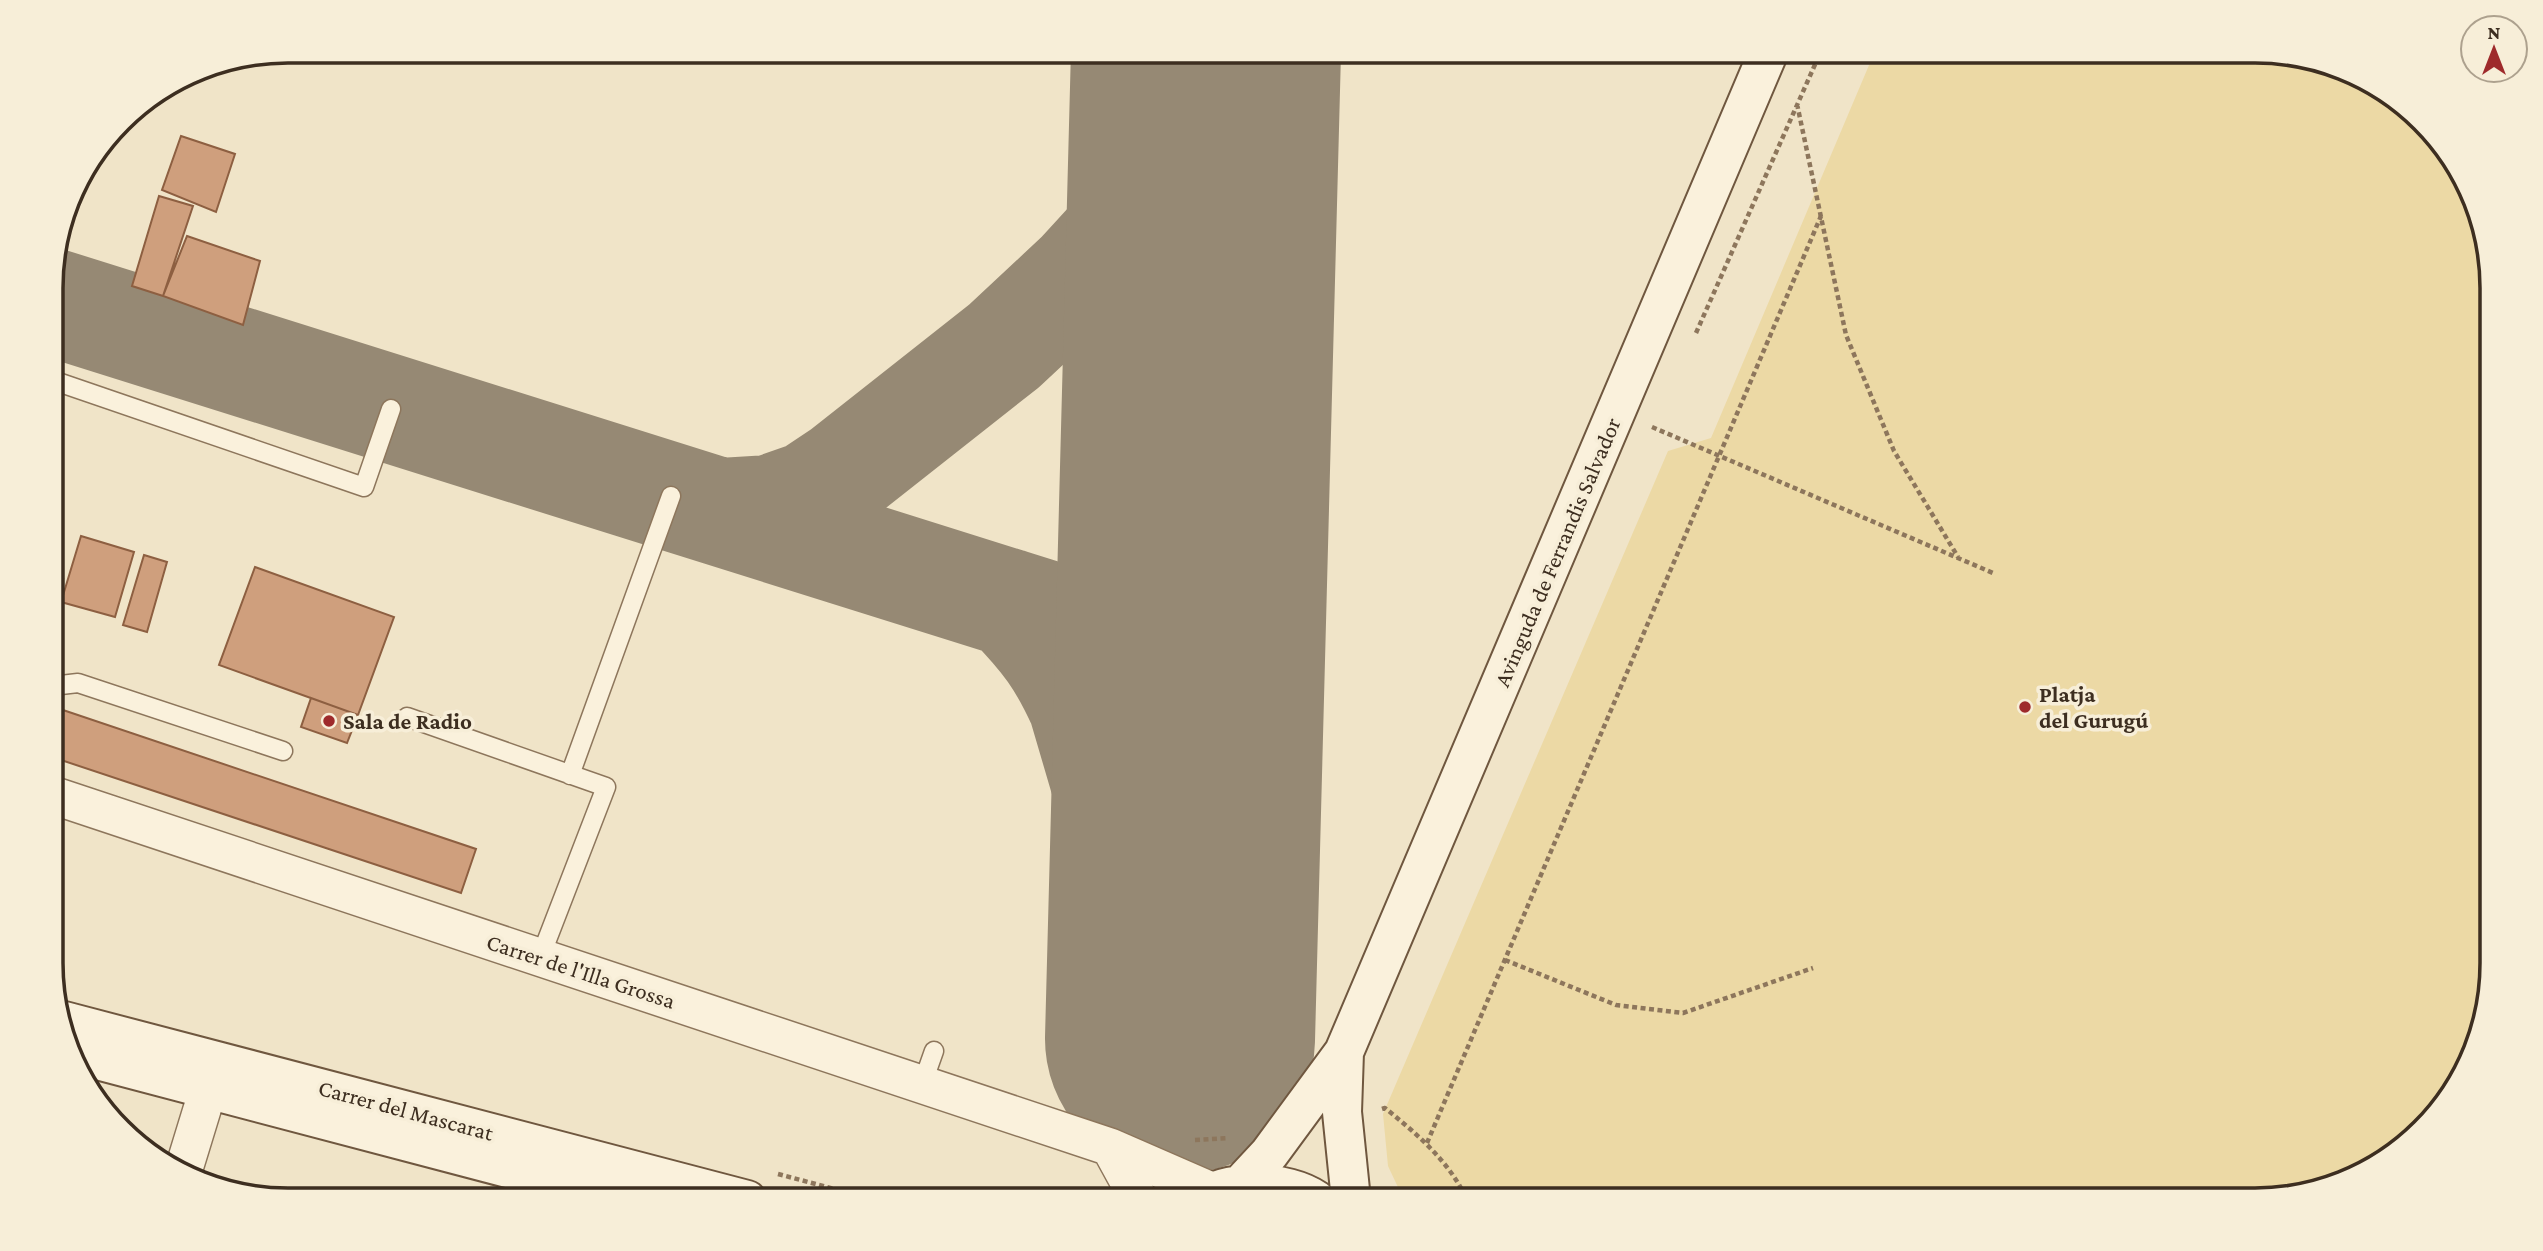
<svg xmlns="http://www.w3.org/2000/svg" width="2543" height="1251" viewBox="0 0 2543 1251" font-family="'Crimson Pro',serif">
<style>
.sand{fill:#ecd9a5}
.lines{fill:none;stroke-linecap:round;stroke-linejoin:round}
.taxiway{stroke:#968974;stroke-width:108}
.runway{stroke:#968974;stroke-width:270}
.building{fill:#cf9f7d;stroke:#8d5f41;stroke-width:2}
.lane-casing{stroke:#8d765c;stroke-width:21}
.street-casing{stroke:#8d765c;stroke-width:40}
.secondary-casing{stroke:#6f573f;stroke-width:42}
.path{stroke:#8d765c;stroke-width:4.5;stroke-dasharray:5 3.5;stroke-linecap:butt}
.lane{stroke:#faf1dc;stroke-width:18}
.street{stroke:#faf1dc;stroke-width:37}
.secondary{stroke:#faf1dc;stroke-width:38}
.path-bridge{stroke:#8d765c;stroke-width:4.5;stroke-dasharray:5 3.5;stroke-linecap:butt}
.poi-dot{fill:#9e2a2b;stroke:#f7eed8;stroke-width:2.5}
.labels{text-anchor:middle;stroke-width:7;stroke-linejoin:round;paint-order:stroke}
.street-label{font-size:23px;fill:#3d2e20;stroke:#f7eed8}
.poi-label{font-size:23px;font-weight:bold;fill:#3d2e20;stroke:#f7eed8;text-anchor:start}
.rim{fill:none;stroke:#3d2e20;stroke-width:3.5}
</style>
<rect width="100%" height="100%" fill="#f0e4c8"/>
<path class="sand" d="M 1875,51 L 2255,51 L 2360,75 L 2452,156 L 2490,257 L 2492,963 L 2468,1068 L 2386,1160 L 2270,1200 L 1404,1200 L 1388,1166 L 1383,1114 L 1668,451 L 1711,438 Z"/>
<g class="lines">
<path class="taxiway" d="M 51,302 L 1128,640 L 1154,627 L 1181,600 L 1193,555
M 722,512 L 770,509 L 810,495 L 843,473 L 1004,346 L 1080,275 L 1145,204 L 1184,131 L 1206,54
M 1011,603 C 1046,639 1062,661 1082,705 L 1180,1039
M 1098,609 L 1107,602 L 1153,533 L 1180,461 L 1198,390"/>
<path class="runway" d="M 1180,1039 L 1206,51"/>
</g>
<path class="building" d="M 181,136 L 235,154 L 216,212 L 162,190 Z
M 159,196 L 193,206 L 163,296 L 132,286 Z
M 187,236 L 260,261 L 243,325 L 163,296 Z
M 81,536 L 134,552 L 115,617 L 61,602 Z
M 144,555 L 167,562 L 147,632 L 123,625 Z
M 255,567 L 394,617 L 358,715 L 219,665 Z
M 52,576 L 63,579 L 52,616 Z
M 311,698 L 358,715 L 347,743 L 301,727 Z
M 60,709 L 476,849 L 461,893 L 52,757 L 52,732 Z"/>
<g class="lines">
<defs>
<path id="lane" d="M 52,380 L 364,487 L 391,409
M 52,686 L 78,683 L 283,751
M 407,717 L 606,787 L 540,958
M 570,775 L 671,496
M 922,1085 L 934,1051
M 530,1200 L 537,1176"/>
<path id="street" d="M 52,795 L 1110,1147 L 1211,1191
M 1110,1147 L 1139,1200
M 182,1175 L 208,1090"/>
<path id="secondary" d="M 64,1021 L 747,1200
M 1344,1052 L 1342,1112 L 1351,1200
M 78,1055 L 629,1200
M 1242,1183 L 1269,1154 L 1344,1052 L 1769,51
M 1199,1200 C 1228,1178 1287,1180 1316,1200"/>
</defs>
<use href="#lane" class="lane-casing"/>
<use href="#street" class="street-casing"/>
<use href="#secondary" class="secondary-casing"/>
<path class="path" d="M 1797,104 L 1846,335 L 1894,451 L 1958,557
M 1696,333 L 1821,51
M 1652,427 L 1993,573
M 1505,960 L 1616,1005 L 1683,1013 L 1813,968
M 1382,1109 L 1385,1108 C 1417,1134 1450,1162 1467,1200
M 1195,1140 L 1228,1138
M 778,1174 L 876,1200
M 1078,1200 L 1089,1187"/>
<use href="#lane" class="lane"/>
<use href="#street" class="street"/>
<use href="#secondary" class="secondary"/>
<path class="path-bridge" d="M 1427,1143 L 1821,216"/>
</g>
<g class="poi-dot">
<circle cx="2025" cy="707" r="7"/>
<circle cx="329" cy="721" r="7"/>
</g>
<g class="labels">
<g class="street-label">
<text transform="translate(1557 552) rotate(-67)" y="8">Avinguda de Ferrandis Salvador</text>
<text transform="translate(581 971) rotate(18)" y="8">Carrer de l'Illa Grossa</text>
<text transform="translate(406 1110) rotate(15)" y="8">Carrer del Mascarat</text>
</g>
<g class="poi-label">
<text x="2039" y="702">Platja<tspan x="2039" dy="26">del Gurugú</tspan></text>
<text x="343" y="729">Sala de Radio</text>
</g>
</g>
<path d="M0 0H2543V1251H0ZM288 63H2255A225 225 0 0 1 2480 288V963A225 225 0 0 1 2255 1188H288A225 225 0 0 1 63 963V288A225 225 0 0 1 288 63Z" fill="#f7eed8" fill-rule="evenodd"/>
<path class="rim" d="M288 63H2255A225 225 0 0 1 2480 288V963A225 225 0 0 1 2255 1188H288A225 225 0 0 1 63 963V288A225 225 0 0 1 288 63Z"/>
<g transform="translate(2494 49)"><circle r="33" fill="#f7eed8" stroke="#ada18e" stroke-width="2"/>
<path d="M0-5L12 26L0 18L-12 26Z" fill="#9e2a2b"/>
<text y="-10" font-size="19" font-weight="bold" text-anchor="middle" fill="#3d2e20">N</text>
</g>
</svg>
